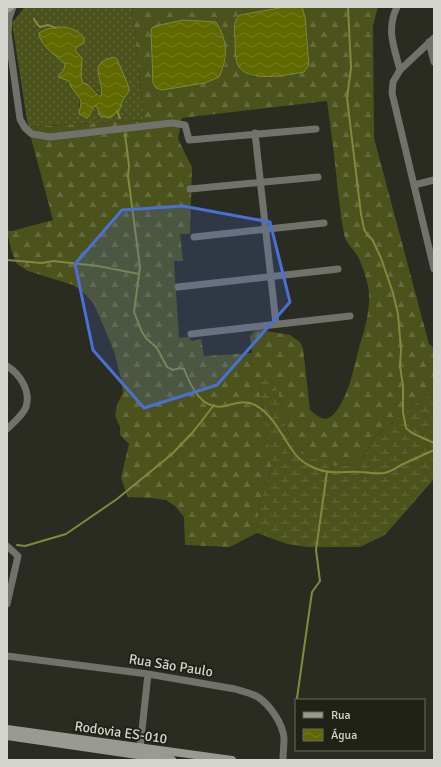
<svg xmlns="http://www.w3.org/2000/svg" width="441" height="767" viewBox="0 0 441 767" font-family="Signika,sans-serif">
<style>
.grass{fill:url(#grass-dots);fill-rule:evenodd}
.forest{fill:url(#forest-firs);fill-rule:evenodd}
.wetland{fill:url(#wetland-marsh)}
.water{fill:url(#water-waves);stroke:#82893e}
.lines{fill:none;stroke-linecap:round;stroke-linejoin:round}
.stream{stroke:#82893e;stroke-width:2}
.street{stroke:#71726c;stroke-width:7}
.secondary{stroke:#999b92;stroke-width:8}
.marked{fill:#4a70d6;fill-opacity:0.2;stroke:#4a70d6;stroke-width:3;stroke-linejoin:round}
.labels{text-anchor:middle;stroke-width:4;stroke-linejoin:round;paint-order:stroke}
.street-label{font-size:14px;fill:#d3d5ce;stroke:#202217}
</style>
<defs>
<pattern id="grass-dots" width="8" height="8" patternUnits="userSpaceOnUse"><rect width="8" height="8" fill="#4b521b"/><path d="M2 2h.1M6 6h.1" fill="none" stroke="#646a3b" stroke-width="1.8" stroke-linecap="round"/></pattern>
<pattern id="forest-firs" width="22" height="20" patternUnits="userSpaceOnUse"><rect width="22" height="20" fill="#4b521b"/><path d="M5 1l3.5 6h-7zM16 11l3.5 6h-7z" fill="#646a3b"/></pattern>
<pattern id="wetland-marsh" width="20" height="14" patternUnits="userSpaceOnUse"><rect width="20" height="14" fill="#4b521b"/><path d="M1 5h8M5 5V1M11 12h8M15 12V8" fill="none" stroke="#646a3b"/></pattern>
<pattern id="water-waves" width="16" height="10" patternUnits="userSpaceOnUse"><rect width="16" height="10" fill="#5f6900"/><path d="M0 5q4-4 8 0t8 0" fill="none" stroke="#757e24"/></pattern>
</defs>
<rect width="100%" height="100%" fill="#2a2b21"/>
<path class="grass" d="M 27,7 L 132,7 L 144,120 L 28,127 L 12,23 L 24,8 ZM 59,27 C 70,27 77,29 84,38 C 84,43 81,47 76,48 L 82,63 C 80,70 80,76 83,83 L 87,84 L 101,96 C 103,89 101,82 98,75 L 126,96 L 116,115 L 94,106 L 90,115 L 79,107 C 83,99 72,91 69,81 L 61,78 L 61,72 L 64,69 L 65,64 L 42,42 L 47,29 Z"/>
<path class="forest" d="M 132,7 L 285,7 L 240,15 L 234,27 L 235,45 L 242,70 L 247,74 L 255,77 L 309,57 L 305,17 L 302,7 L 378,7 L 373,26 L 374,138 L 429,344 L 434,348 L 434,393 L 416,403 L 376,436 L 363,458 L 350,465 L 334,466 L 302,454 L 292,443 L 285,424 L 277,388 L 270,379 L 264,379 L 259,385 L 272,467 L 259,506 L 257,533 L 230,547 L 185,545 L 184,517 L 175,506 L 166,500 L 150,498 L 128,497 L 121,478 L 129,444 L 120,435 L 120,427 L 115,416 L 117,405 L 123,392 L 121,379 L 114,351 L 94,304 L 84,293 L 73,285 L 28,271 L 17,264 L 12,253 L 7,231 L 12,231 L 53,220 L 28,127 L 144,120 ZM 183,20 L 214,22 C 224,28 227,52 225,63 C 224,68 221,73 219,77 L 152,65 L 151,31 L 152,28 ZM 327,101 C 331,131 335,161 338,192 C 340,206 341,220 344,234 C 345,243 354,249 358,257 C 362,264 365,275 367,282 C 373,303 365,328 359,348 C 353,370 350,392 337,410 C 327,424 321,419 310,410 L 303,348 L 300,342 L 290,335 L 261,330 L 255,331 L 250,336 L 252,353 L 204,356 L 201,339 L 191,341 L 189,337 L 179,338 L 174,261 L 183,261 L 180,234 L 190,234 L 192,167 L 178,139 L 182,118 Z"/>
<path class="wetland" d="M 264,379 L 270,379 L 277,388 L 285,424 L 292,443 L 302,454 L 335,466 L 350,465 L 363,458 L 376,436 L 416,403 L 434,393 L 434,479 L 385,535 L 360,547 L 307,547 L 287,544 L 257,533 L 259,506 L 272,467 L 259,385 Z"/>
<path class="water" d="M 285,7 L 302,7 L 305,17 L 309,65 L 304,72 C 287,75 244,84 237,63 C 235,57 235,45 235,38 C 234,30 233,21 240,15 Z
M 183,20 L 216,22 C 228,40 228,59 219,77 L 205,83 L 162,90 L 156,88 L 153,83 L 151,31 L 152,28 L 155,26 Z
M 59,27 C 70,27 77,29 84,38 L 84,43 L 76,48 L 76,51 L 82,58 L 81,77 L 83,83 L 87,84 L 99,96 L 101,96 C 105,79 85,64 114,57 L 117,59 L 128,85 L 129,91 L 123,100 L 119,111 L 110,118 L 100,116 L 97,107 L 94,106 C 91,110 91,115 87,118 L 79,114 L 81,103 L 80,99 L 72,88 L 69,81 L 58,77 L 64,69 L 65,64 C 57,57 39,44 39,33 L 47,29 Z"/>
<g class="lines">
<path class="stream" d="M 348,7 L 351,68 L 347,98 L 361,214 L 364,229 L 368,236 L 372,239 L 381,258 L 393,293 L 398,314 L 401,350 L 400,366 L 403,386 L 403,412 L 406,428 L 412,433 L 434,443
M 34,19 L 37,24 L 40,27 L 48,25 L 56,28
M 117,111 L 120,118
M 125,134 L 129,166 L 128,176 L 140,267 L 134,312 L 142,332 L 146,338 L 157,348 L 167,367 L 173,370 L 180,368 L 184,369 C 191,387 202,411 225,406 C 236,403 245,400 255,405 C 274,415 282,437 295,454 C 303,464 319,472 332,472 C 342,473 351,471 360,472 C 368,472 376,474 384,473 C 390,472 396,468 401,465 C 412,460 423,455 434,450
M 7,260 L 42,263 L 53,261 L 98,266 L 139,274
M 17,545 L 25,546 L 66,534 L 117,499 L 172,454 L 193,432 L 214,405
M 297,698 L 312,592 L 320,581 L 316,550 L 327,472"/>
<path class="street" d="M 13,7 L 9,18 L 8,33 L 20,119 L 25,128 L 32,134 L 50,137 L 172,123 L 185,125 L 189,140 L 316,129
M 397,7 C 386,29 394,47 400,70
M 434,38 L 400,70 L 393,82 L 392,93 L 434,269
M 429,42 L 434,62
M 255,133 L 276,324
M 414,185 L 434,180
M 190,189 L 318,177
M 194,237 L 324,223
M 178,287 L 338,269
M 191,334 L 350,316
M 7,366 C 20,374 31,391 26,407 C 23,415 13,423 7,429
M 7,546 L 18,556 L 7,604
M 7,656 L 148,674 L 235,689 C 242,691 251,693 258,697 C 270,705 283,724 284,738 C 284,745 283,753 283,760
M 140,748 L 148,674"/>
<path class="secondary" d="M 7,9 L 10,7
M 7,729 L 232,760
M 7,736 L 172,760"/>
</g>
<path class="marked" d="M 183,206 L 270,222 L 290,302 L 217,385 L 144,408 L 93,350 L 75,264 L 122,210 Z"/>
<g class="labels">
<g class="street-label">
<text transform="translate(171 665) rotate(9)" y="5">Rua São Paulo</text>
<text transform="translate(121 732) rotate(8)" y="5">Rodovia ES-010</text>
</g>
</g>
<rect width="441" height="767" fill="none" stroke="#d3d5ce" stroke-width="16"/>
<rect x="295" y="699" width="130" height="52" fill="#202217" stroke="#686a60"/>
<rect x="303" y="712" width="20" height="6" fill="#999b92" stroke="#686a60"/>
<text x="331" y="719" font-size="12" fill="#d3d5ce">Rua</text>
<rect x="303" y="729" width="20" height="12" fill="url(#water-waves)" stroke="#686a60"/>
<text x="331" y="739" font-size="12" fill="#d3d5ce">Água</text>
</svg>
